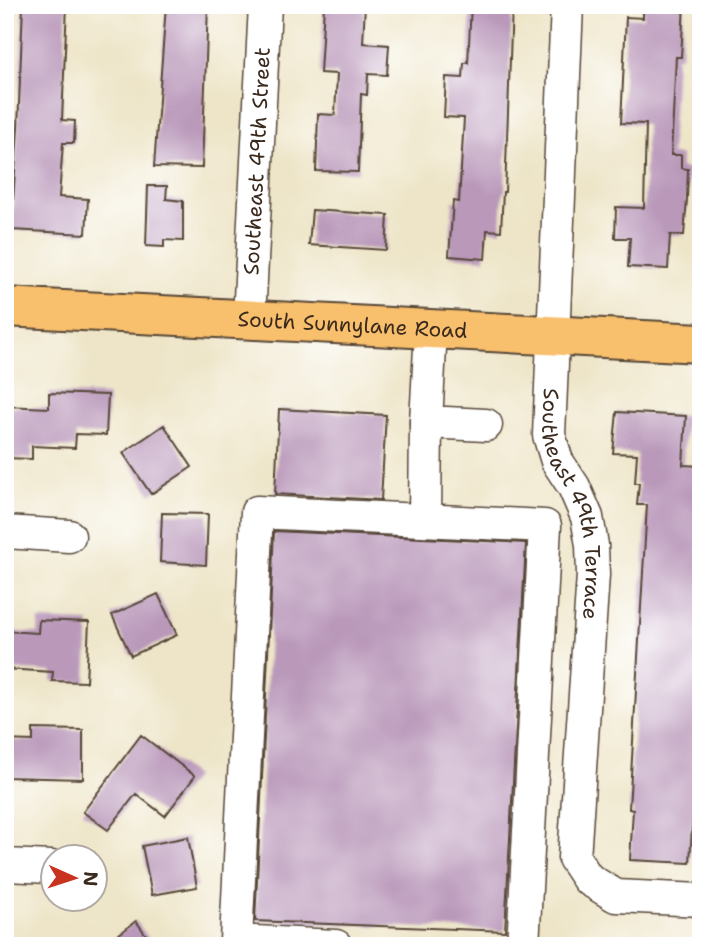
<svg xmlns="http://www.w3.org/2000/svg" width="706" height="951" viewBox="0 0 706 951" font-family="'Shantell Sans',sans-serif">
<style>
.building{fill:#b998ba}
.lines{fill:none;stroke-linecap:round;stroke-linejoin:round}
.minor-casing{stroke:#564638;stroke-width:35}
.major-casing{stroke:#564638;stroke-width:42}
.minor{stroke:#fff;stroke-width:32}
.major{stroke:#f8bf6c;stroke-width:38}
.labels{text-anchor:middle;stroke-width:7;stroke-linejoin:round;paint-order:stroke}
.street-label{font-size:21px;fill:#3b2a1e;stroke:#fff}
</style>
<rect width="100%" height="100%" fill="#fff"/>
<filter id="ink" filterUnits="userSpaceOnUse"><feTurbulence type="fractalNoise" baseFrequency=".0143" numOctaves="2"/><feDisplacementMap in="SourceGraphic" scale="14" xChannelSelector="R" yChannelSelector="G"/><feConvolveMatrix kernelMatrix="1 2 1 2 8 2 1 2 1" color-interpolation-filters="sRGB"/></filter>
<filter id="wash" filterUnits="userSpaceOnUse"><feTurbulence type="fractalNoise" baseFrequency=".00686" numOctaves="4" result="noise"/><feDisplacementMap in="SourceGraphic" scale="28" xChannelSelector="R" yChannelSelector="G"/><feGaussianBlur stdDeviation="1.57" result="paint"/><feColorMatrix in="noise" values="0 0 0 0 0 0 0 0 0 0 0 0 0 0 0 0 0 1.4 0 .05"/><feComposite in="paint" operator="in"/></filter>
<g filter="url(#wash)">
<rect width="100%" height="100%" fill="#eee5c8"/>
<g id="blocks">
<path class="building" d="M 23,5 L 67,5 L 62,120 L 75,121 L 74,143 L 63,143 L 59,197 L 88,199 L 86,234 L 11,230 L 18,128 Z
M 166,5 L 208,5 L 202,167 L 200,168 L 154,167 Z
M 324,5 L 365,5 L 363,43 L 389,45 L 387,75 L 368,74 L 367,95 L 361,94 L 358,172 L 316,171 L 318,114 L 335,115 L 337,74 L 320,73 Z
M 471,5 L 512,5 L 505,192 L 503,192 L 501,231 L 487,230 L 485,259 L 449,256 L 453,201 L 459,202 L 464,118 L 444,117 L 446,77 L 463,78 L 464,63 L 468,63 Z
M 643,5 L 684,5 L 681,57 L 676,57 L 671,155 L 681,155 L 681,168 L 688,169 L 687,199 L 684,235 L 670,235 L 668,269 L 628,267 L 630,238 L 615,238 L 616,207 L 644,208 L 646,124 L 621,123 L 626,17 L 643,18 Z
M 148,186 L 167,186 L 166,199 L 183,201 L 183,241 L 164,240 L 164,247 L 146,246 Z
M 312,210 L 388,215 L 386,250 L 309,245 Z
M 49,393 L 108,395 L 106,435 L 76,434 L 75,448 L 32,446 L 32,459 L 5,458 L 5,406 L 49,408 Z
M 279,409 L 386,415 L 381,500 L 275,494 Z
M 617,412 L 686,416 L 683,465 L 701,466 L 701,697 L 699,697 L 690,863 L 630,860 L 633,810 L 629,809 L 647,505 L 637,505 L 639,483 L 635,483 L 637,454 L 613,453 Z
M 164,425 L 192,467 L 151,494 L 123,453 Z
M 162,513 L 208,514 L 206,565 L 160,562 Z
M 274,531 L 526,543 L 505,931 L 255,921 Z
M 158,594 L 177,635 L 131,656 L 112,615 Z
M 39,620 L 89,622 L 86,682 L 52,681 L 53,672 L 5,669 L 5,631 L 38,633 Z
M 33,729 L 83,730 L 83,779 L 5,777 L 5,740 L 33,741 Z
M 141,735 L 195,776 L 165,816 L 136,794 L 108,830 L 83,812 Z
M 188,837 L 197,887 L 152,895 L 142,846 Z
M 136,921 L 154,946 L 104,946 Z"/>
</g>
</g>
<g filter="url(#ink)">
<use href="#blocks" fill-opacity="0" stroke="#564638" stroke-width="2"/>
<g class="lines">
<defs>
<g id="minor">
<path id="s1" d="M 567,5 L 549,435 L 557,461 L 574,487 L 587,517 L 592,545 L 593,575 L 574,858 L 588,879 L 616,896 L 701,900"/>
<path id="s2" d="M 249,319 L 265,5"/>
<path d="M 431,329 L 426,422 L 486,425"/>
<path d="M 425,520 L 426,422"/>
<path d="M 5,532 L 69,536"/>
<path d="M 5,865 L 52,867"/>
<path d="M 336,946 L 236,941 L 257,512 L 545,526 L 523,946"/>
</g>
<g id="major">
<path id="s3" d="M 5,307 L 701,343"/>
</g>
</defs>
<use href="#minor" class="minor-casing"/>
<use href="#major" class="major-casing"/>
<use href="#minor" class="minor"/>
<use href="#major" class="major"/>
</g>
</g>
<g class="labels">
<g class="street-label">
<text dy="7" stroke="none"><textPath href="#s2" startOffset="158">Southeast 49th Street</textPath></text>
<text dy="7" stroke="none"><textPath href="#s3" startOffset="348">South Sunnylane Road</textPath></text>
<text dy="7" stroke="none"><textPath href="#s1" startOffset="504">Southeast 49th Terrace</textPath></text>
</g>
</g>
<rect width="706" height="951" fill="none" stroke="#fff" stroke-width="28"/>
<g transform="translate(74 878) rotate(93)"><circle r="33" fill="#ffffff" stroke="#b1aaa5" stroke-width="2"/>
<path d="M0-5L12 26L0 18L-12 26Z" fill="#c8321e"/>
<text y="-10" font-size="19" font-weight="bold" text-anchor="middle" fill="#3b2a1e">N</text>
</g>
</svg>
